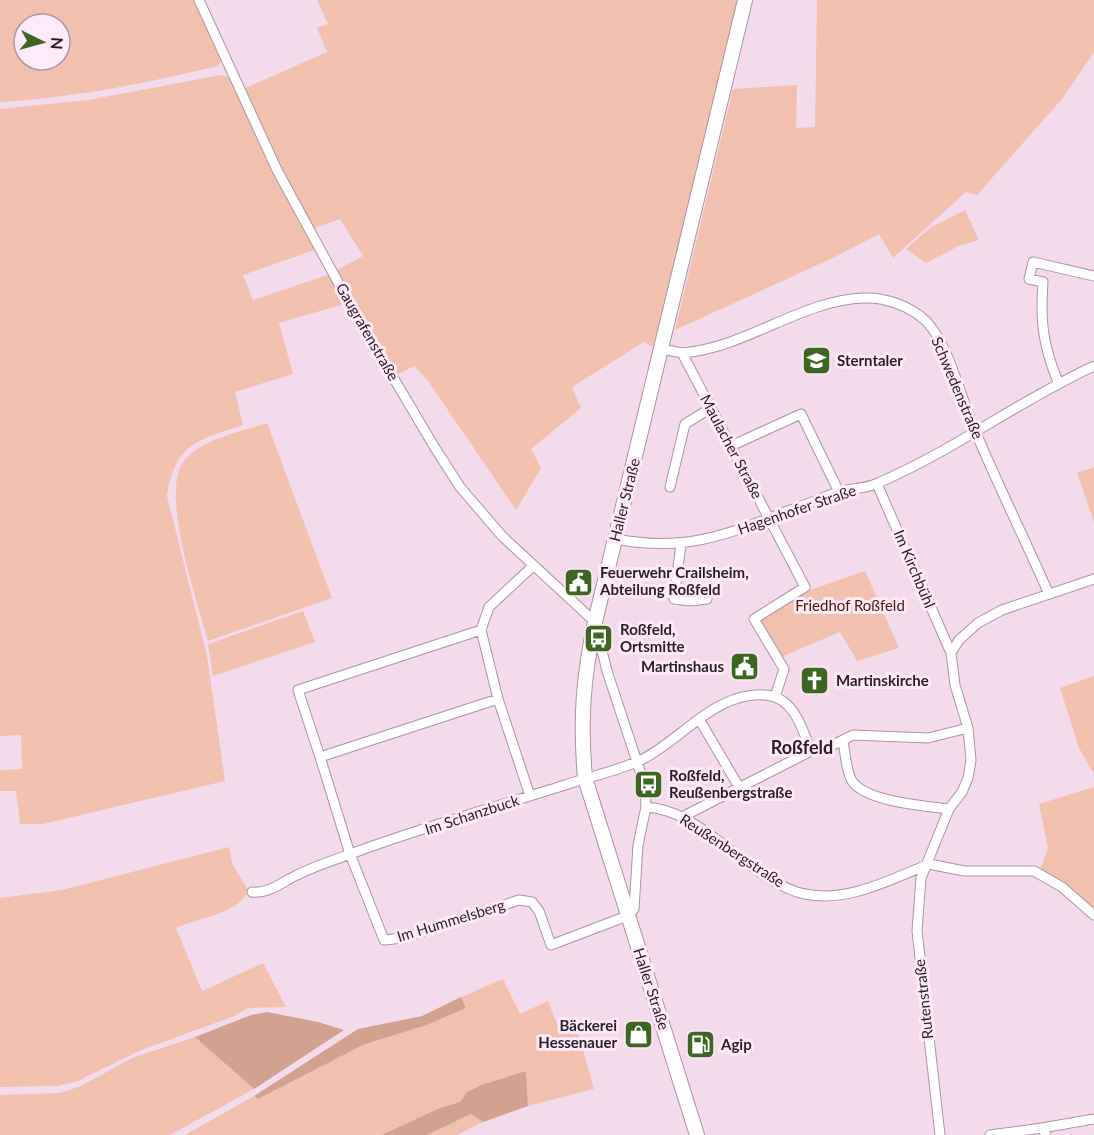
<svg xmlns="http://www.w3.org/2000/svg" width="1094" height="1135" viewBox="0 0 1094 1135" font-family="Lato,sans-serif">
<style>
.green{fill:#f1c0af;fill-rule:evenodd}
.forest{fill:#d2a190}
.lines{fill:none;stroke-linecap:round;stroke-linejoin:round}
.street-casing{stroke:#ab94a4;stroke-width:11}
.secondary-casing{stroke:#ab94a4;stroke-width:16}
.street{stroke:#fff;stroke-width:9}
.secondary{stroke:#fff;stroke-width:14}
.labels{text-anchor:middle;stroke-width:6;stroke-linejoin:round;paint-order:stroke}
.street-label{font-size:15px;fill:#281f26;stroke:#feeaf8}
.poi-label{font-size:15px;font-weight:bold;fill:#281f26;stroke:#feeaf8;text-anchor:start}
.park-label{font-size:15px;fill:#511600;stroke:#feeaf8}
.quarter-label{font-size:18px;font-weight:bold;fill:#281f26;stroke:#feeaf8}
</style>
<rect width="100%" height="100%" fill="#f4dbec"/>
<path class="green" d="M 0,0 L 197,0 L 223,59 L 218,66 C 146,83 74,98 0,102 ZM 24,24 L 60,24 L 60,60 L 24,60 Z
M 317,0 L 738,0 L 656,349 L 644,342 L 572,387 L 581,408 L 531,449 L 541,468 L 516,510 L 426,378 L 414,366 L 397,375 L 335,271 L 363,256 L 340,219 L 312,229 L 243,89 L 327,52 L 317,28 L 328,24 Z
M 817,0 L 1094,0 L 1094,52 L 1062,99 L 977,195 L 966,192 L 893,258 L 879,234 L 833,258 L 675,330 L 733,89 L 797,85 L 796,128 L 815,127 Z
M 221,75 L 229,77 L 235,85 L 317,249 L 243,275 L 253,300 L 330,274 L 344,304 L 279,323 L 293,374 L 235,392 L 243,425 C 197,440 175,444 167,496 L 207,656 L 225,781 L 43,824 L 20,824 L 16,791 L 0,791 L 0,770 L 22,769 L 21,735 L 0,736 L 0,109 L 88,100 Z
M 965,210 L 979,240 L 959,246 L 926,263 L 906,249 L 931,227 Z
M 267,423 L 332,598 L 208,641 C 198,604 159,491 184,461 C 203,438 241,432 267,423 Z
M 1094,467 L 1094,522 L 1077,473 Z
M 865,571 L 899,648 L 857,661 L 840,632 L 779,658 L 758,620 L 810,590 Z
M 303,611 L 315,642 L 213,676 L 208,644 Z
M 1094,676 L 1094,774 L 1079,748 L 1060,688 Z
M 1094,787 L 1094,909 L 1060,880 L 1040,870 L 1048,848 L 1039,804 Z
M 229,847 L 232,863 L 248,890 C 242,913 195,919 176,928 L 202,991 L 263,963 L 286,1007 L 248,1008 L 232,1017 L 141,1050 L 78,1081 L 58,1086 L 0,1087 L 0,898 L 62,890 Z
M 503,979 L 520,1014 L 548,1001 L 559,1029 L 576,1025 L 594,1089 L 528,1106 L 526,1071 L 481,1085 L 467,1092 L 460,1102 L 437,1109 L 382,1135 L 185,1135 L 254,1096 L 258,1099 L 365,1044 L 427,1025 L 466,1008 L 461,997 Z
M 195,1037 L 254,1089 L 170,1135 L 0,1135 L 0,1095 L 60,1093 L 81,1086 L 132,1058 Z
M 471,1114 L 483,1122 L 457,1135 L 427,1135 Z"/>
<path class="forest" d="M 461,997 L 466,1008 L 427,1025 L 365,1044 L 258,1099 L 254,1096 L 358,1029 L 422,1016 Z
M 267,1012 L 318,1022 L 344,1030 L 254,1089 L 195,1037 L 251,1015 Z
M 526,1071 L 528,1106 L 483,1122 L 471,1114 L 427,1135 L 382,1135 L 437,1109 L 460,1102 L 467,1092 L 481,1085 Z"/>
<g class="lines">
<defs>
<path id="street" d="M 199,0 L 277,170 L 352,308 L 435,448 L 460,487 L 502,536 L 595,622 L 607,671 L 645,786 L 646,807 L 638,845 L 634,909 L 627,916 L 551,945 L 539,911 L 532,902 L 519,900 L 403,938 L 384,940 L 350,854 L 320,757 L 498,699
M 662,349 L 682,353 L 805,587 L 754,619 L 784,669 L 775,697
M 682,353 C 746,348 801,300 864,298 C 885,297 910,306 926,321 C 950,346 961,400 976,433 C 999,487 1025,540 1049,594
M 1058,382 C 1043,345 1040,322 1043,282 L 1029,279 L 1033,262 L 1094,276
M 731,446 L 801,414 L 839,492
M 877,484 L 951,653
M 670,487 L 685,424 L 711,408
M 616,539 C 688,553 730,533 796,508 C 810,503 824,497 838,492 C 851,488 866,489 878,483 C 953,451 1020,400 1094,366
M 681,544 L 674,599 L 690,601 L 707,599
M 699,719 L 739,787
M 843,740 C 845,752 846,771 852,781 C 866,802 926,806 949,809
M 320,757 L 298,690 L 481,630
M 530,796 L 498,699 L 481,630 L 489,607 L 533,566
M 646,807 C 674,809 694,823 716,839 C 740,857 776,889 805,894 C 847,903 892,879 929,864
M 682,817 L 811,751 L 821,751 L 853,735 L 928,738 L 968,728
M 929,864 L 964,871 L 1034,871 L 1062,887 L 1094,915
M 252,892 C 269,894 282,882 297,875 C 313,867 331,861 348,855 C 419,828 493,808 565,785 C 589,777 616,771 639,761 C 683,740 713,692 765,695 C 794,697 802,728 811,751
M 1042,1128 L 1094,1119
M 940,1135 L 917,931 L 921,878 L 949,809 L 962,792 L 968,778 L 971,760 L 968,728 L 955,685 L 951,653 L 959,640 L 978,623 L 1002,610 L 1094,579
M 990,1135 L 1042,1128 L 1046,1135"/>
<path id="secondary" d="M 697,1135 L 585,778 C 580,722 583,677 595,622 L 745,0"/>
</defs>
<use href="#street" class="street-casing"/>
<use href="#secondary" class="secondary-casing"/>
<use href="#street" class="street"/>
<use href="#secondary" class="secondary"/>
</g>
<defs>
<symbol id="school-square" viewBox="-11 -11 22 22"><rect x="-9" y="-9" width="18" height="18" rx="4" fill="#3d6622" stroke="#feeaf8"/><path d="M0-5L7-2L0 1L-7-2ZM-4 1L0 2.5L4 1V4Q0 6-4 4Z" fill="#fff"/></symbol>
<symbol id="civic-square" viewBox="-11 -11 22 22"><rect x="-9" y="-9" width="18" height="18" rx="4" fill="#3d6622" stroke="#feeaf8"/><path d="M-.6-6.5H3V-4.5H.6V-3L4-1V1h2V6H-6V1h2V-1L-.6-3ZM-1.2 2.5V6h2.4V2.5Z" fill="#fff"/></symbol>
<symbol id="bus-square" viewBox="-11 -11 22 22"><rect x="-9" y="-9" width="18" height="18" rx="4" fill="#3d6622" stroke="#feeaf8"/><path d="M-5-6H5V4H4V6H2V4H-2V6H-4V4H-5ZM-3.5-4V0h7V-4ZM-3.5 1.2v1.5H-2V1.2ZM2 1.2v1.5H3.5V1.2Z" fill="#fff"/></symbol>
<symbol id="church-square" viewBox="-11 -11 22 22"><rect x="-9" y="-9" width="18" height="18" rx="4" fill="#3d6622" stroke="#feeaf8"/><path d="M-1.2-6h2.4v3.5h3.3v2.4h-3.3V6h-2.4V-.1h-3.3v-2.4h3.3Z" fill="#fff"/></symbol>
<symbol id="shop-square" viewBox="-11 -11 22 22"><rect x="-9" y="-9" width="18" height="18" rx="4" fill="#3d6622" stroke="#feeaf8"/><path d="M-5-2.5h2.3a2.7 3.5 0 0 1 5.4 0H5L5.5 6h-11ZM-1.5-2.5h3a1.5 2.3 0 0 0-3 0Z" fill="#fff"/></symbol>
<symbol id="fuel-square" viewBox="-11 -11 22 22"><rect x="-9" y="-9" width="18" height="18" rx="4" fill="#3d6622" stroke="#feeaf8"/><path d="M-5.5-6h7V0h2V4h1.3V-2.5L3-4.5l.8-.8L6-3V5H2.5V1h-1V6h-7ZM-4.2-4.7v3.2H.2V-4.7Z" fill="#fff"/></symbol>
</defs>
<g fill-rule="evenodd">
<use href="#school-square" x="800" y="344" width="33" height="33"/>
<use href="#civic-square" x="562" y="566" width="33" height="33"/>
<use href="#bus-square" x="582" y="622" width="33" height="33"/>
<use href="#civic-square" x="728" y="650" width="33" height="33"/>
<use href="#church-square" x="798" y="664" width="33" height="33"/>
<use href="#bus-square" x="632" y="768" width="33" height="33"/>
<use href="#shop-square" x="622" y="1018" width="33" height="33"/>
<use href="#fuel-square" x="684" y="1028" width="33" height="33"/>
</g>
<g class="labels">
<g class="street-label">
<text transform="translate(367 332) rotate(60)" y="5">Gaugrafenstraße</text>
<text transform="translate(957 388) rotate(67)" y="5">Schwedenstraße</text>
<text transform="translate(731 447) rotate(62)" y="5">Maulacher Straße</text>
<text transform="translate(625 500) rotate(-76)" y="5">Haller Straße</text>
<text transform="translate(797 510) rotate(-19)" y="5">Hagenhofer Straße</text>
<text transform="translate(914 569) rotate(67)" y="5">Im Kirchbühl</text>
<text transform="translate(472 815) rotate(-18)" y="5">Im Schanzbuck</text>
<text transform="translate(732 851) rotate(33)" y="5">Reußenbergstraße</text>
<text transform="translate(451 921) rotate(-17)" y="5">Im Hummelsberg</text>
<text transform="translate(651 989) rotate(72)" y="5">Haller Straße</text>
<text transform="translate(924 999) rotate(-96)" y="5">Rutenstraße</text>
</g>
<g class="poi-label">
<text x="837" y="366">Sterntaler</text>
<text x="600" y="578">Feuerwehr Crailsheim,<tspan x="600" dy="17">Abteilung Roßfeld</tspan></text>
<text x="620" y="635">Roßfeld,<tspan x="620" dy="17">Ortsmitte</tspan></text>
<text x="724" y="672" text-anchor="end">Martinshaus</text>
<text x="836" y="686">Martinskirche</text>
<text x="669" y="781">Roßfeld,<tspan x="669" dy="17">Reußenbergstraße</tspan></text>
<text x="617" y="1031" text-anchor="end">Bäckerei<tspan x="617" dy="17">Hessenauer</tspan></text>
<text x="721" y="1050">Agip</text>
</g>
<g class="park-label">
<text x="850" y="611">Friedhof Roßfeld</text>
</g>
<g class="quarter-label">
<text x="802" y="754">Roßfeld</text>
</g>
</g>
<g transform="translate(42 42) rotate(95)"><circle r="28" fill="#feeaf8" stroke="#a899a4" stroke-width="1.5"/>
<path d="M0-4.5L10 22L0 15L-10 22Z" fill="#3d6622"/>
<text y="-9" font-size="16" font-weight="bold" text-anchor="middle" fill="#281f26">N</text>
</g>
</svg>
